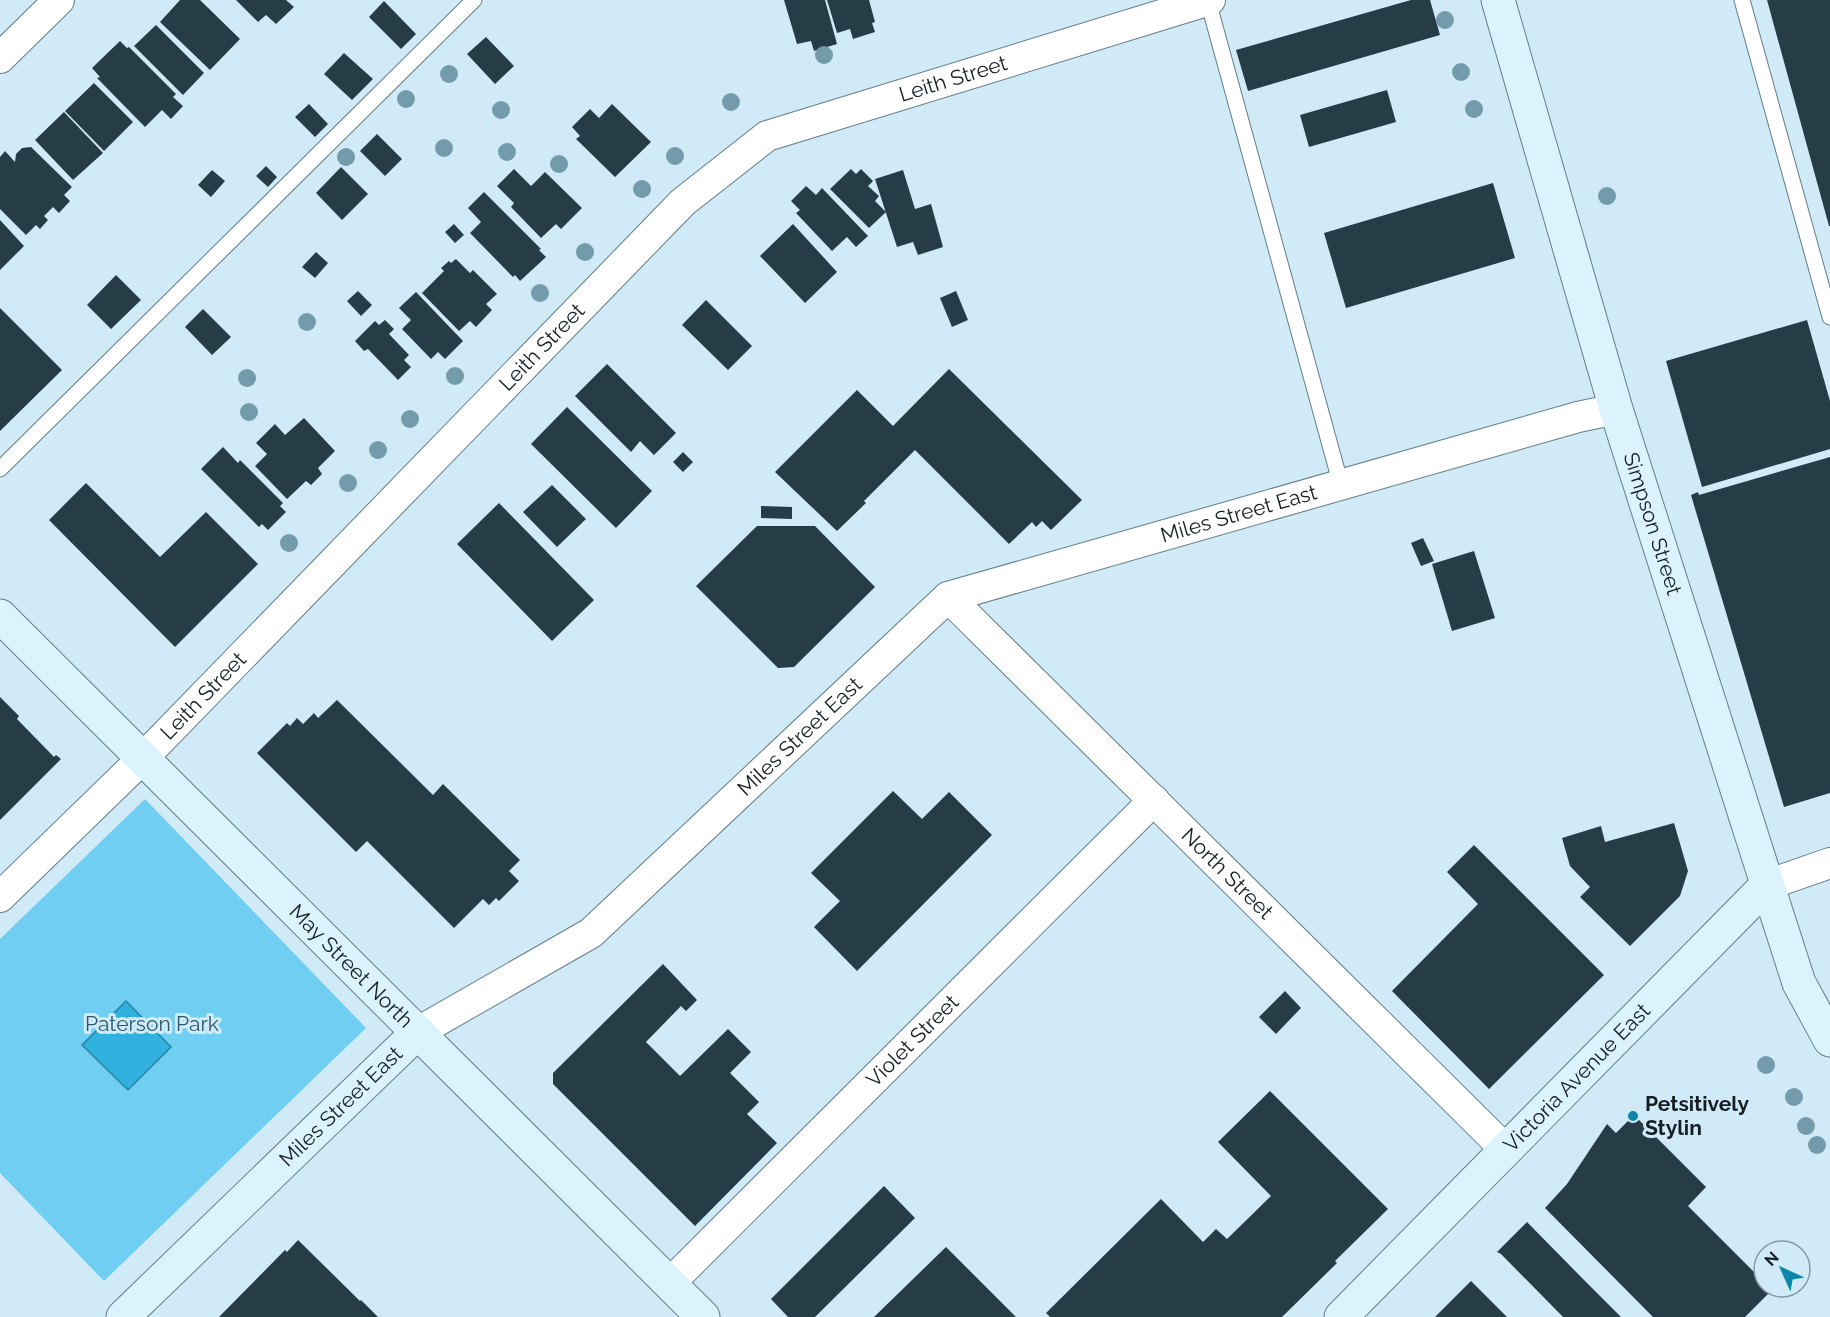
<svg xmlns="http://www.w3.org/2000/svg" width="1830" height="1317" viewBox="0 0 1830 1317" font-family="Raleway,sans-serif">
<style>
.green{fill:#70cef3}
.water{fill:#31b1dd;stroke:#2985a6;stroke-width:1.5}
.building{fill:#263c46}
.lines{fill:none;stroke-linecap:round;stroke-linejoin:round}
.lane-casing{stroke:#647d87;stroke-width:17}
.street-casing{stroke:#647d87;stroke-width:32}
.secondary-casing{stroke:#647d87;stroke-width:35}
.lane{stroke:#fff;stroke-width:15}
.street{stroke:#fff;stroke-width:30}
.secondary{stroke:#daf3fd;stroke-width:33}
.tree{fill:#749bab}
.poi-dot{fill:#0d86aa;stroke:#d0ebf7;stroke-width:2}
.labels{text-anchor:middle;stroke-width:6;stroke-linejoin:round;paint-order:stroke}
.street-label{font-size:21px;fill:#151f24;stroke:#d0ebf7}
.park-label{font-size:21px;fill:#295a6d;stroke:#d0ebf7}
.poi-label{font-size:21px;font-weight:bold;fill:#151f24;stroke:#d0ebf7;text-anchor:start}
</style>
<rect width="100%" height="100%" fill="#d0ebf7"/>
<path class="green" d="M 145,799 L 366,1028 L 104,1281 L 0,1173 L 0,939 Z"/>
<path class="water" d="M 126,1001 L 171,1047 L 128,1090 L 82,1045 Z"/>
<path class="building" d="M 180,0 L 200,0 L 240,39 L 210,70 L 160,22 Z
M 236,0 L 286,0 L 294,7 L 276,24 L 266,15 L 258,22 Z
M 784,0 L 825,0 L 837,44 L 814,51 L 811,41 L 797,44 Z
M 827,0 L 869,0 L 875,22 L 872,23 L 875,32 L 853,39 L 850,29 L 837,33 Z
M 1411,0 L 1430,0 L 1440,35 L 1248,91 L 1236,50 Z
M 1767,0 L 1830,0 L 1830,226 L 1829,226 Z
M 384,1 L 416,34 L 401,49 L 369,17 Z
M 156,25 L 204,73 L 183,95 L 134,46 Z
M 486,37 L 514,66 L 495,84 L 467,54 Z
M 120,41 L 127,48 L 129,47 L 176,94 L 173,97 L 183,106 L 171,119 L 162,110 L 145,127 L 97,78 L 100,77 L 92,68 Z
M 344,53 L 373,79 L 352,100 L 324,74 Z
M 94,83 L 133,122 L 104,151 L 65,111 Z
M 1387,90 L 1396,122 L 1309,147 L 1300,115 Z
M 309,104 L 328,124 L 315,137 L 295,117 Z
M 612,104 L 651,142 L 615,177 L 576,139 L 580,136 L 572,127 L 590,109 L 599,118 Z
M 64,112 L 103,153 L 73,180 L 35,140 Z
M 377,134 L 402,159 L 385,176 L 360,151 Z
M 31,147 L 72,187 L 64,195 L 70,201 L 59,213 L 53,207 L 44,216 L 48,220 L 40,229 L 36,225 L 26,235 L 0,209 L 0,157 L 5,151 L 15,162 L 16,154 L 22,148 Z
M 266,166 L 277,177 L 268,187 L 256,176 Z
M 341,167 L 368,194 L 342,220 L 316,193 Z
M 514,169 L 531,186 L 545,172 L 582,208 L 561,229 L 556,224 L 541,238 L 511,207 L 514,203 L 497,186 Z
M 851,169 L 856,174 L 861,169 L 873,181 L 868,186 L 879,196 L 875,201 L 886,212 L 869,228 L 830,189 Z
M 212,170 L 225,181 L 211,197 L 198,185 Z
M 903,170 L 915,209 L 931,204 L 943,247 L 918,255 L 913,242 L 897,247 L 875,179 Z
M 1493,183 L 1515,258 L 1346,308 L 1324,233 Z
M 806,186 L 816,195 L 822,188 L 868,236 L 856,247 L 847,237 L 832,251 L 796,213 L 800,210 L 791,201 Z
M 484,192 L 541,249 L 539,250 L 546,257 L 520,281 L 515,275 L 513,277 L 470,233 L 481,222 L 468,208 Z
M 0,220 L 24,246 L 0,270 Z
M 454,224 L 464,235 L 455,243 L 445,232 Z
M 793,224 L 837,272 L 805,303 L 760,256 Z
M 316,252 L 328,263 L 315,278 L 302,267 Z
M 456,259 L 470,273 L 473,270 L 497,294 L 486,304 L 492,310 L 476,327 L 470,321 L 459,331 L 422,293 L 444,271 L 441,268 L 449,261 L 451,263 Z
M 116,275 L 141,300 L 111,329 L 87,305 Z
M 358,291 L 372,305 L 361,316 L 347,301 Z
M 956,291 L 968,320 L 952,327 L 940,298 Z
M 416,292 L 463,341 L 445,359 L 438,352 L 431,359 L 402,329 L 411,320 L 399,308 Z
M 706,300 L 752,346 L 728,370 L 682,325 Z
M 0,308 L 62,370 L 0,431 Z
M 203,309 L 231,337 L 212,355 L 185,327 Z
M 385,320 L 394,329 L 389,334 L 409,355 L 404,360 L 411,367 L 398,380 L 368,349 L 364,351 L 355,341 L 375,321 L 379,325 Z
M 1807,320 L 1830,401 L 1830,449 L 1702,487 L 1666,361 Z
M 607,364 L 676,433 L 654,455 L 640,441 L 631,452 L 575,396 Z
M 949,369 L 1082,500 L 1051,530 L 1042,521 L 1036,527 L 1032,522 L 1009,544 L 915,450 L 864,501 L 866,503 L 837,531 L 775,472 L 857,390 L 893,426 Z
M 567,407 L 652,491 L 616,528 L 531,444 Z
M 304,418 L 335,451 L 318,468 L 322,474 L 311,485 L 306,481 L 287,499 L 255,466 L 267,454 L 256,443 L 275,424 L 285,435 Z
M 223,447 L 238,463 L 240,460 L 283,503 L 280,506 L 286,512 L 268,530 L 262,524 L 259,527 L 201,469 Z
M 683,452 L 693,462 L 683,472 L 673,462 Z
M 1830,457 L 1830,793 L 1784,807 L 1691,495 L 1698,492 L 1699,495 Z
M 86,483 L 160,557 L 206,512 L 258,564 L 175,647 L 49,520 Z
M 552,485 L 586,519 L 557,547 L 523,512 Z
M 499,503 L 594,600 L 552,641 L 457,544 Z
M 761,506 L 792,507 L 792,519 L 761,518 Z
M 757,526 L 815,526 L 875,587 L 794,667 L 778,668 L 696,586 Z
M 1423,538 L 1434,561 L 1421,566 L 1411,543 Z
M 1474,551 L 1495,618 L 1452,631 L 1432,564 Z
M 0,697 L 19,716 L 17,719 L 54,757 L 56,755 L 61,759 L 0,820 Z
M 337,700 L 433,795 L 443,784 L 520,860 L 509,871 L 519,881 L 499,901 L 496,898 L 489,905 L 483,899 L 454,928 L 367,841 L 356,852 L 257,753 L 287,723 L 290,726 L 297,718 L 303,724 L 314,713 L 318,718 Z
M 893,791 L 922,819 L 949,792 L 992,835 L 857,971 L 814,927 L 840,901 L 811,873 Z
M 1674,823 L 1688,871 L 1680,896 L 1630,946 L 1580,897 L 1590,887 L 1570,866 L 1562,838 L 1601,826 L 1605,842 Z
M 1474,845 L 1604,975 L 1489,1089 L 1392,991 L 1478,904 L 1447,872 Z
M 663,964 L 697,1000 L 686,1011 L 681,1006 L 646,1042 L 680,1076 L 728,1029 L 751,1052 L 730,1073 L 759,1102 L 747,1114 L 777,1143 L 695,1226 L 553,1084 L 553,1073 Z
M 1285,991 L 1301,1008 L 1276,1034 L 1259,1017 Z
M 1270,1091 L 1388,1209 L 1335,1261 L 1337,1263 L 1282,1317 L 1050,1317 L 1046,1313 L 1161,1199 L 1203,1242 L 1216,1229 L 1227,1239 L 1271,1196 L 1218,1142 Z
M 1634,1115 L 1706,1187 L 1688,1206 L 1764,1282 L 1764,1287 L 1769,1287 L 1772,1290 L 1745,1317 L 1653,1317 L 1545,1208 L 1567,1184 L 1607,1124 L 1616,1133 Z
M 884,1186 L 915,1218 L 815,1317 L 788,1317 L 771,1299 Z
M 1527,1222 L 1583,1279 L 1621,1317 L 1563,1317 L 1501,1254 L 1497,1252 Z
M 298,1240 L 360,1301 L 361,1300 L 378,1317 L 219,1317 L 285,1250 L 287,1252 Z
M 946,1247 L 1016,1317 L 874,1317 Z
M 1471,1281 L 1507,1317 L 1435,1317 Z"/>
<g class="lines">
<defs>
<path id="lane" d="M 1742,0 L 1830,317
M 1208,1 L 1341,485
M 0,469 L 474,0"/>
<g id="street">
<path d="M 0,58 L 59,0"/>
<path id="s1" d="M 948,597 L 1506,1150"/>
<path d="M 1767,885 L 1830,863"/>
<path id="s2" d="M 0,897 L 143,758 L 683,202 L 767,136 L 1210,0"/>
<path id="s3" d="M 418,1032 L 591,933 L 948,597 L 1578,417 L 1616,409"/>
<path id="s4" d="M 669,1284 L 1154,800"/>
</g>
<g id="secondary">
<path id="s5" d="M 1498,0 L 1616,409 L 1755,846 L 1799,983 L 1830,1040"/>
<path id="s6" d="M 0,616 L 703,1317"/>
<path id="s7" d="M 123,1317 L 418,1032"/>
<path id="s8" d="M 1341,1317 L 1767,885"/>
</g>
</defs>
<use href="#lane" class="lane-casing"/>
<use href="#street" class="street-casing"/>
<use href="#secondary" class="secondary-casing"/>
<use href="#lane" class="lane"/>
<use href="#street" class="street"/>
<use href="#secondary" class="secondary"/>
</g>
<g class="tree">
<circle cx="1445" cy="20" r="9"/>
<circle cx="824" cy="55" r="9"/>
<circle cx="1461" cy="72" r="9"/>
<circle cx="449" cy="74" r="9"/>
<circle cx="406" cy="99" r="9"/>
<circle cx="731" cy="102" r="9"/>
<circle cx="1474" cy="109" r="9"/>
<circle cx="501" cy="110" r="9"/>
<circle cx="444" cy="148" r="9"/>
<circle cx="507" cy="152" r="9"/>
<circle cx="675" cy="156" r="9"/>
<circle cx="346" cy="157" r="9"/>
<circle cx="559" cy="164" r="9"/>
<circle cx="642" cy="189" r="9"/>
<circle cx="1607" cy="196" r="9"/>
<circle cx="585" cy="252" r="9"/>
<circle cx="540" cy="293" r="9"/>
<circle cx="307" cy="322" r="9"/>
<circle cx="455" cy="376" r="9"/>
<circle cx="247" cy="378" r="9"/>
<circle cx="249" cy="412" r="9"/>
<circle cx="410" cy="419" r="9"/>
<circle cx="378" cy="450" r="9"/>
<circle cx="348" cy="483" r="9"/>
<circle cx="289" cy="543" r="9"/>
<circle cx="1766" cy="1065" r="9"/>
<circle cx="1794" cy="1097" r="9"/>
<circle cx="1806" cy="1126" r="9"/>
<circle cx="1817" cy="1145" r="9"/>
</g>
<circle class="poi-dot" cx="1633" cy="1116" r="6"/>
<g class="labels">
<g class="street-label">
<text dy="7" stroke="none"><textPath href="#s2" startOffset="1276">Leith Street</textPath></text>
<text dy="7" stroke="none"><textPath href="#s2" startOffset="772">Leith Street</textPath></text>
<text dy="7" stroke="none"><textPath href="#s3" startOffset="992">Miles Street East</textPath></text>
<text dy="7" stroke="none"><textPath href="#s5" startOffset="546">Simpson Street</textPath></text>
<text dy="7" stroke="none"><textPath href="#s2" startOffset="286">Leith Street</textPath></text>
<text dy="7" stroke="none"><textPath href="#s3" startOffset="486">Miles Street East</textPath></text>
<text dy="7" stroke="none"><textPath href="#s1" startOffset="393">North Street</textPath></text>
<text dy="7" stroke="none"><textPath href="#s6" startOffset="496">May Street North</textPath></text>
<text dy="7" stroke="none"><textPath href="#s4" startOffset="344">Violet Street</textPath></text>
<text dy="7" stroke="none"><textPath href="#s8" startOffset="336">Victoria Avenue East</textPath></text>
<text dy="7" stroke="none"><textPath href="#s7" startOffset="303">Miles Street East</textPath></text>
</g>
<g class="park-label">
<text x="152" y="1031">Paterson Park</text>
</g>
<g class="poi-label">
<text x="1645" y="1111">Petsitively<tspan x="1645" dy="24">Stylin</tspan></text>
</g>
</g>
<g transform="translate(1782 1269) rotate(315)"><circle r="28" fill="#d0ebf7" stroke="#8599a3" stroke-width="1.5"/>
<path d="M0-4.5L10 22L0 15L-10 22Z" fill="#0d86aa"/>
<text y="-9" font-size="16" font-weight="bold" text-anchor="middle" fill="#151f24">N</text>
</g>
</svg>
